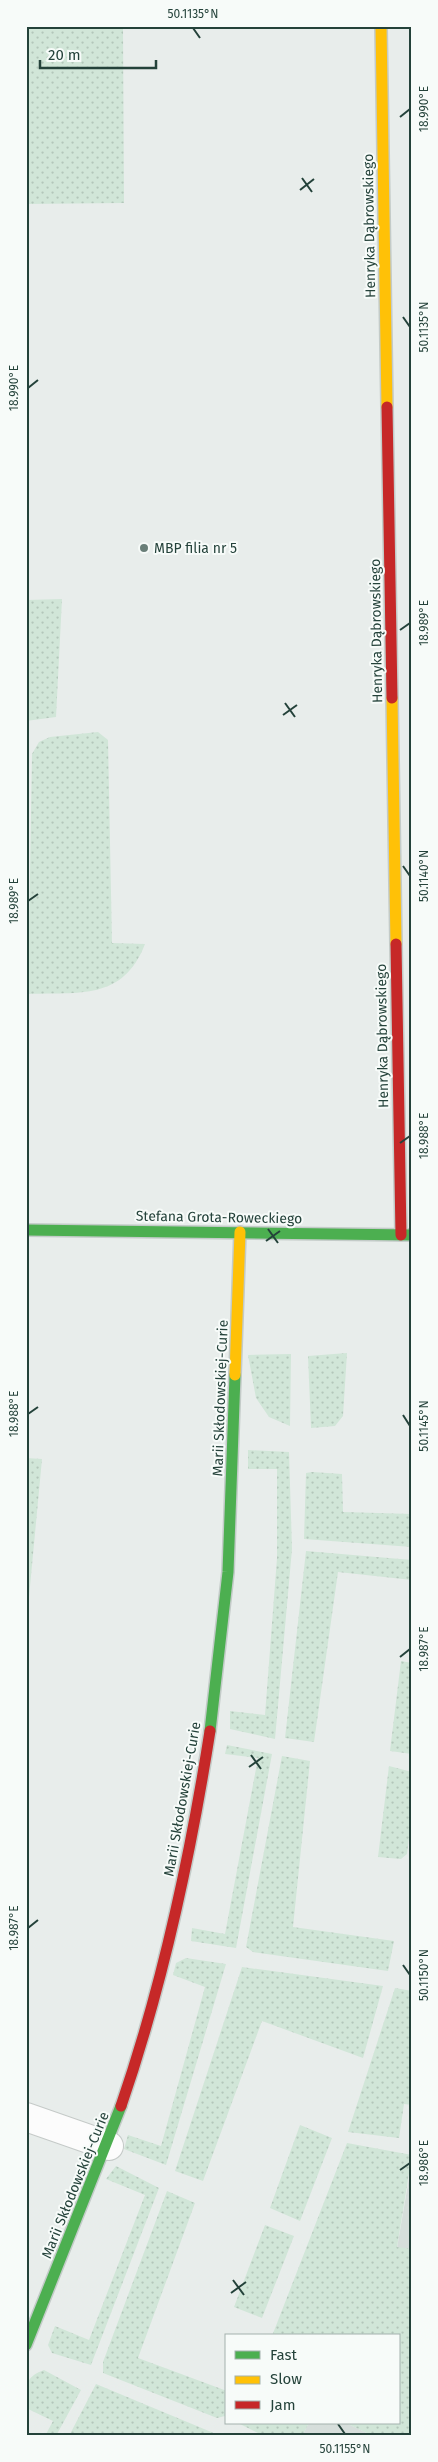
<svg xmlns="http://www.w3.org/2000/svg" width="438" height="2462" viewBox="0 0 438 2462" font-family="'Fira Sans',sans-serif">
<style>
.built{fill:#d6dedb}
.grass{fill:url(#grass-dots)}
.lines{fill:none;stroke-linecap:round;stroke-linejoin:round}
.street-casing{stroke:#c5cac8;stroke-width:30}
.fast-casing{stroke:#c3cbc8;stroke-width:14}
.slow-casing{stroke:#c3cbc8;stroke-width:14}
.jam-casing{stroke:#c3cbc8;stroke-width:14}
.street{stroke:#fcfcfc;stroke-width:28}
.fast{stroke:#4caf50;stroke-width:11}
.slow{stroke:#ffc107;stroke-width:11}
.jam{stroke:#c62828;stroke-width:11}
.ticks{fill:none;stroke:#24423a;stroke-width:2}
.poi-dot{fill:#697e78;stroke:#f7fbf9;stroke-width:2}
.labels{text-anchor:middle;stroke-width:4;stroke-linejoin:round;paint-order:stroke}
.street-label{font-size:14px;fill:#24423a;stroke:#f7fbf9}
.poi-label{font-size:14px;fill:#24423a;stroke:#f7fbf9;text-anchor:start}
.neatline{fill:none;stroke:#24423a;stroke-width:2}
.ticks-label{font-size:12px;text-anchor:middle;fill:#24423a}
</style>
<defs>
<pattern id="grass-dots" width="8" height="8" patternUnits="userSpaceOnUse" patternTransform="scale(1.25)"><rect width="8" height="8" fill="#d1e6d8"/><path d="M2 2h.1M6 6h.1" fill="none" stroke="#b3c6ba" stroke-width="1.8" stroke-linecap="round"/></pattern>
</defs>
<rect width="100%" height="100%" fill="#e8edeb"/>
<path class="built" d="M 412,2161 L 412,2249 L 397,2248 Z
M 309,2423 L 346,2423 L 373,2436 L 302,2436 Z"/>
<path class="grass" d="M 26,26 L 123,26 L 124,203 L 26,204 Z
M 62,599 L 56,717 L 26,721 L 26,600 Z
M 98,732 L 108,740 L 112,943 L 145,944 C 123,1001 79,992 28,994 L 32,754 L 39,742 L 50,737 Z
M 347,1353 L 343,1416 L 335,1426 L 311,1428 L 308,1356 Z
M 291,1354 L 290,1426 L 269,1417 L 256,1398 L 248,1355 Z
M 248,1450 L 289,1452 L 292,1549 L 275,1739 L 230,1729 L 230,1711 L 265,1715 L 277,1558 L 277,1469 L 248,1469 Z
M 26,1458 L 42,1459 L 26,1629 Z
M 312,1472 L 342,1474 L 343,1512 L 412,1514 L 412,1547 L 304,1539 L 306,1473 Z
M 306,1551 L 412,1560 L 412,1580 L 338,1572 L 314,1742 L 285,1738 Z
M 401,1661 L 412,1663 L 412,1754 L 390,1751 Z
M 227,1745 L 272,1754 L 236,1948 L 191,1941 L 192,1928 L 225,1934 L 258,1758 L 225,1754 Z
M 282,1756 L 310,1761 L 293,1927 L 394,1941 L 388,1971 L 253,1952 L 246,1947 Z
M 389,1766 L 412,1772 L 412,1812 L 407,1854 L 401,1859 L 378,1857 Z
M 186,1958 L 226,1964 L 166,2165 L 124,2149 L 128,2135 L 161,2146 L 205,1987 L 173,1975 L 176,1963 Z
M 242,1967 L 383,1986 L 363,2058 L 262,2021 L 203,2181 L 175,2171 Z
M 395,1988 L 412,1991 L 412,2105 L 404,2104 L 399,2138 L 348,2132 Z
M 300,2125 L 332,2138 L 300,2221 L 270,2208 Z
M 347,2143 L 412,2155 L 397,2247 L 412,2249 L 412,2436 L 373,2436 L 346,2423 L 399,2423 L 399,2336 L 272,2336 Z
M 116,2166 L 159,2188 L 91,2365 L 52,2353 L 48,2345 L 55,2326 L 89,2340 L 145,2195 L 106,2179 Z
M 167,2191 L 195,2203 L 138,2358 L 227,2391 L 225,2416 L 217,2418 L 103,2373 L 103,2362 Z
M 265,2225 L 294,2236 L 262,2318 L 234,2307 Z
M 44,2370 L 81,2390 L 56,2436 L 45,2436 L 53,2421 L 26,2408 C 26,2387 23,2378 44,2370 Z
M 96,2384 L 216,2434 L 215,2436 L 69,2436 Z
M 238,2423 L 309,2423 L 302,2436 L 264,2436 Z"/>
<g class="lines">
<defs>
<path id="street" d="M 26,2117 L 109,2146"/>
<path id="fast" d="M 26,1230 L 412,1235
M 210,1731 L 228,1572 L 235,1375
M 26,2345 L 121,2106"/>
<path id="slow" d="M 381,26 L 387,407
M 392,698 L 396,944
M 235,1375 L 240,1232"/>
<path id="jam" d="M 387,407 L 392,698
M 396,944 L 401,1235
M 121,2106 C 163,1984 190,1858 210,1731"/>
</defs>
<use href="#street" class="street-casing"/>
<use href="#fast" class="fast-casing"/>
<use href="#slow" class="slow-casing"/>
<use href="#jam" class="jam-casing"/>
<use href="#street" class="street"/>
<use href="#fast" class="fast"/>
<use href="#slow" class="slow"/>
<use href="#jam" class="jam"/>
</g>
<path class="ticks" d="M 193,28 L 200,38M 400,117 L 410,109M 302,178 L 312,192M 300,190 L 314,179M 403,317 L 410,327M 28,388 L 38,380M 400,630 L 410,623M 285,703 L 295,717M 283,715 L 297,705M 403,866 L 410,876M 28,901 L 38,894M 400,1143 L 410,1136M 268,1229 L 278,1243M 266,1241 L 280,1231M 28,1414 L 38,1407M 403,1415 L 410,1426M 400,1657 L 410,1649M 251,1755 L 261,1769M 249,1767 L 263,1757M 28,1928 L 38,1920M 403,1965 L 410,1975M 400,2170 L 410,2163M 233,2280 L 244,2295M 231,2293 L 246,2282M 338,2424 L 345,2434"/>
<circle class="poi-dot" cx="144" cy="548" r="5"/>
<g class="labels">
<g class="street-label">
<text transform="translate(369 226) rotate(-91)" y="5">Henryka Dąbrowskiego</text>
<text transform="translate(376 631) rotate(-91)" y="5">Henryka Dąbrowskiego</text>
<text transform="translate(382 1036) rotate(-91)" y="5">Henryka Dąbrowskiego</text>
<text transform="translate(219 1217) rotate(1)" y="5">Stefana Grota-Roweckiego</text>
<text transform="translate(220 1398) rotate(-88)" y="5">Marii Skłodowskiej-Curie</text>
<text transform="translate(182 1799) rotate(-80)" y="5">Marii Skłodowskiej-Curie</text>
<text transform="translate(75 2185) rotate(-68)" y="5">Marii Skłodowskiej-Curie</text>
</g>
<g class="poi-label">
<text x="154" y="553">MBP filia nr 5</text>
</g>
</g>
<rect width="438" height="2462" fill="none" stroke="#f7fbf9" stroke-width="55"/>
<rect x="225" y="2334" width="175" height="90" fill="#f7fbf9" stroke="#a3b1ad"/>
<rect x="235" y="2351" width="25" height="8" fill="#4caf50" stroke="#a3b1ad"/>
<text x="270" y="2360" font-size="15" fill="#24423a">Fast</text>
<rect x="235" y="2376" width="25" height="8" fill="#ffc107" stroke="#a3b1ad"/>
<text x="270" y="2384" font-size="15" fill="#24423a">Slow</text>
<rect x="235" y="2401" width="25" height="8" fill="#c62828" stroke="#a3b1ad"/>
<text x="270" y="2410" font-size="15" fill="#24423a">Jam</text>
<path d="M40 60v8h116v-8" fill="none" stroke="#24423a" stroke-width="2.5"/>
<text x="48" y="60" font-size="15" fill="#24423a" stroke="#f7fbf9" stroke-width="4" paint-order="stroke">20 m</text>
<rect x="28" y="28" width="382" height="2406" class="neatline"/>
<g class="ticks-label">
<text x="193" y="18">50.1135°N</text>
<text transform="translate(424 109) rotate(-90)" y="4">18.990°E</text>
<text transform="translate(424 327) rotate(-90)" y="4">50.1135°N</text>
<text transform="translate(14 388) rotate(-90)" y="4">18.990°E</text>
<text transform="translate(424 623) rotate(-90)" y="4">18.989°E</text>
<text transform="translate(424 876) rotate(-90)" y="4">50.1140°N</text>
<text transform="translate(14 901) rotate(-90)" y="4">18.989°E</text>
<text transform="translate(424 1136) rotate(-90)" y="4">18.988°E</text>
<text transform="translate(14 1414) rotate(-90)" y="4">18.988°E</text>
<text transform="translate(424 1426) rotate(-90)" y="4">50.1145°N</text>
<text transform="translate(424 1649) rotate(-90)" y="4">18.987°E</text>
<text transform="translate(14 1928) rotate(-90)" y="4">18.987°E</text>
<text transform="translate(424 1975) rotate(-90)" y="4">50.1150°N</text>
<text transform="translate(424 2163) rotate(-90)" y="4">18.986°E</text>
<text x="345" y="2453">50.1155°N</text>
</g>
</svg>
